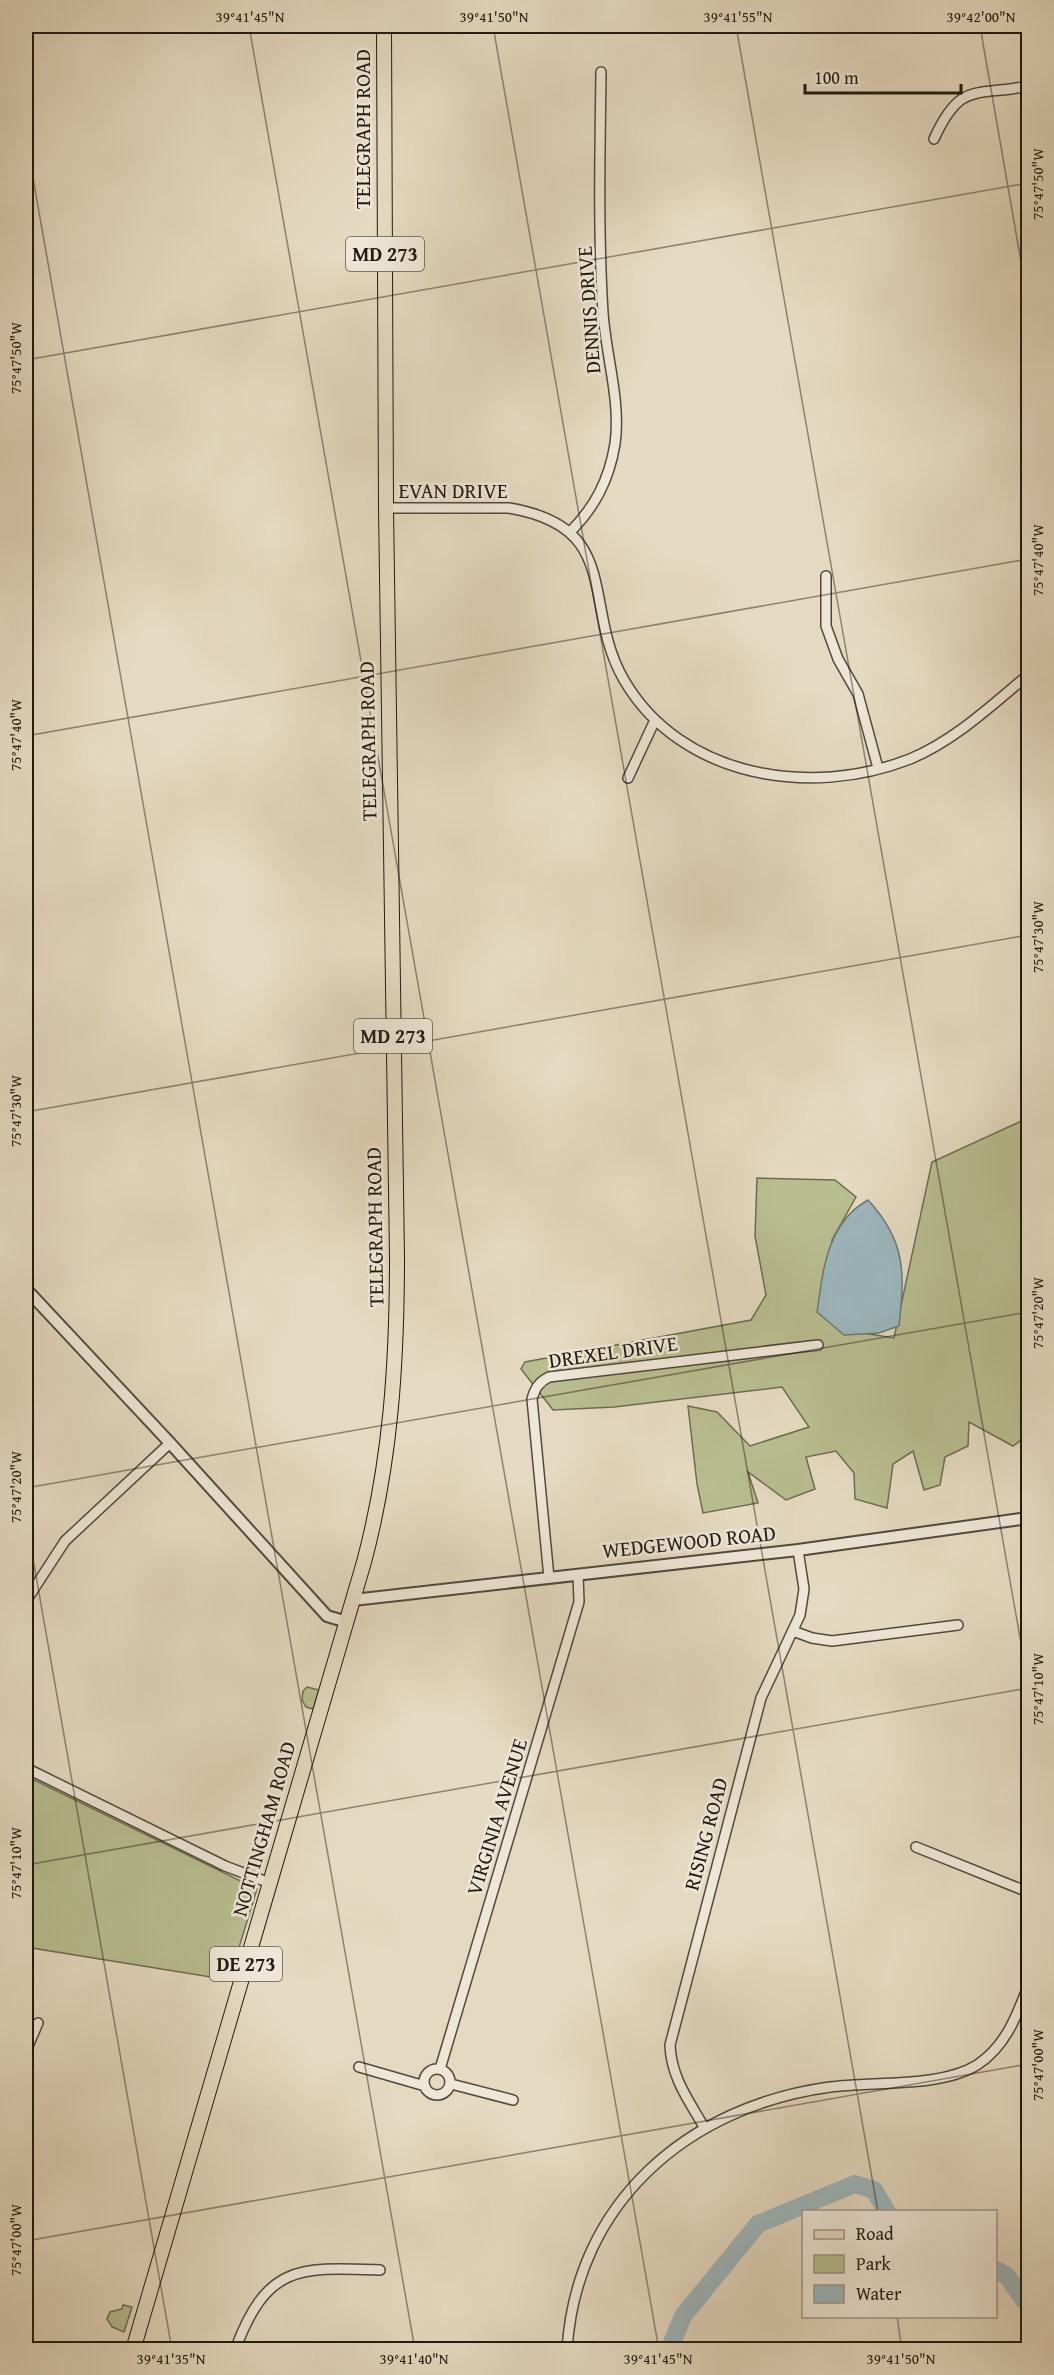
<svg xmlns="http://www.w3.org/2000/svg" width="1054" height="2375" viewBox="0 0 1054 2375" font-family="'Gentium Book Plus',serif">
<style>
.green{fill:#b8be90;stroke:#6c6c50;stroke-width:1.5}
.water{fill:#9cb7be;stroke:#6a7878;stroke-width:1.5}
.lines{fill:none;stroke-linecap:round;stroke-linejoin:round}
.river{stroke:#9cb7be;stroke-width:18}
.minor-casing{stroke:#51493c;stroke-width:12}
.tertiary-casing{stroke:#51493c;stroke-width:14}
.primary-casing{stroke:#201910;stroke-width:16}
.minor{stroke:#eee7d7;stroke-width:9}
.tertiary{stroke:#eee7d7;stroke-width:10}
.primary{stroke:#e5dac1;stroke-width:14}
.ticks{fill:none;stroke:#201910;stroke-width:1.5;stroke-opacity:0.45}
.labels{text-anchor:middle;stroke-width:5;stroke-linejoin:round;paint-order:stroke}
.shield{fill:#eee7d7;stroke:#5e574c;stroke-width:1.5}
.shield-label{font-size:20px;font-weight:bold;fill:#201910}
.street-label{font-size:21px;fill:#201910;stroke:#eee7d7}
.neatline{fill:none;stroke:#201910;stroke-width:2}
.ticks-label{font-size:15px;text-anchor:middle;fill:#201910}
</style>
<rect width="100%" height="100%" fill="#e5dac1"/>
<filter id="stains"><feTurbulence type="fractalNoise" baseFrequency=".00333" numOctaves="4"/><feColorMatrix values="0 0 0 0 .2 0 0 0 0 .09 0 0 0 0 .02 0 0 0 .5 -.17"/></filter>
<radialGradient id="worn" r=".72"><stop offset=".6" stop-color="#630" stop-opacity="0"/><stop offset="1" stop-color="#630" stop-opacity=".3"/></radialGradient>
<path class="green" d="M 1028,1118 L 1028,1435 L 1013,1446 L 969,1422 L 968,1446 L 945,1457 L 940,1485 L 924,1490 L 913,1451 L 893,1464 L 887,1508 L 855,1499 L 854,1473 L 836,1451 L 806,1457 L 815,1489 L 786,1500 L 748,1472 L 758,1503 L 703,1513 L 697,1484 L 688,1406 L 717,1412 L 750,1446 L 809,1427 L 782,1387 L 614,1407 L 553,1410 L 521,1369 L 525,1362 L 751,1320 L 766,1295 L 755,1236 L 757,1178 L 835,1180 L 856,1197 L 832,1240 L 838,1329 L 894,1338 L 932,1162 Z
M 307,1687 L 319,1690 L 313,1709 L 306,1707 L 302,1700 L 303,1691 Z
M 26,1776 L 257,1889 L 229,1980 L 26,1947 Z
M 123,2305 L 132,2307 L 124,2332 L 112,2327 L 107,2319 L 110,2312 L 122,2309 Z"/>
<path class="water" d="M 868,1200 C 906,1241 905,1273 899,1326 L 879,1333 L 844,1335 L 817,1312 C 823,1270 827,1223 868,1200 Z"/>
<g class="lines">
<path class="river" d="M 996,2270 L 1007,2276 L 1024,2300 L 1028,2300
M 669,2350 L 683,2316 L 758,2224 L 855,2184 L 874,2190 L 887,2212"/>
<defs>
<path id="minor" d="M 934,139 C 961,80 976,97 1028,86
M 386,508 L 509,508 C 624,527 581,606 624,680 C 681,778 811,798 910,759 C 955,740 991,706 1028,675
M 570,532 C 595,507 609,480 615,444 C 621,401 606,356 603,313 C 598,233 600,152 601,72
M 826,576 L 826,626 L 838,659 L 858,694 L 878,768
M 628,778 L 655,720
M 549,1578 L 532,1399 C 535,1388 539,1382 549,1377 L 818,1345
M 26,1601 L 65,1541 L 170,1443
M 793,1631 L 812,1638 L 832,1641 L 958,1625
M 26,1768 L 225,1866 L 270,1883
M 916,1847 L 1028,1892
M 26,2051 L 38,2023
M 359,2067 L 425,2086
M424 2082a13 13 0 1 1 26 0a13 13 0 1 1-26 0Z
M 440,2069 L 579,1602 L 578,1575
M 451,2084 L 513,2100
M 704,2127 C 689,2101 671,2077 670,2045 L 761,1698 L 800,1615 L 804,1589 L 798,1550
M 235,2350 C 267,2264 299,2267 380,2270
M 567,2350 C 576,2202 689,2106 830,2087 C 873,2081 940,2088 977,2065 C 1005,2047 1017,2016 1028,1986"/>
<path id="tertiary" d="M 26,1289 L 170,1443 L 327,1616 L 347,1622
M 353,1600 L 798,1550 L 1028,1518"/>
<path id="primary" d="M 133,2350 L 364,1562 C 391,1461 397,1361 397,1257 L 386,508 L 384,26"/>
</defs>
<use href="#minor" class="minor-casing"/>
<use href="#tertiary" class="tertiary-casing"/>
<use href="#primary" class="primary-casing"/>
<use href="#minor" class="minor"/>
<use href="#tertiary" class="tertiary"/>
<use href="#primary" class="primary"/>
</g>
<path class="ticks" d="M 249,26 L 659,2350M 493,26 L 878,2212M 736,26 L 1028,1683M 980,26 L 1028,302M 26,138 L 415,2350M 26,360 L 1028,183M 26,736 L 1028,559M 26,1112 L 1028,935M 26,1488 L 1028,1312M 26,1519 L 172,2350M 26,1865 L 1028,1688M 26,2241 L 1028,2064M 897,2316 L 902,2350"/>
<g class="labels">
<g class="shield">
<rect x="346" y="237" width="78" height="34" rx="4.5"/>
<rect x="354" y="1019" width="78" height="34" rx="4.5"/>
<rect x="210" y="1947" width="72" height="34" rx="4.5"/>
</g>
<g class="shield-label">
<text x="385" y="261">MD 273</text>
<text x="393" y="1043">MD 273</text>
<text x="246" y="1971">DE 273</text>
</g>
<g class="street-label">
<text transform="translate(363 129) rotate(-90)" y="7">TELEGRAPH ROAD</text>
<text transform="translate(589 310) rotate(-94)" y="7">DENNIS DRIVE</text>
<text x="453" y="498">EVAN DRIVE</text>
<text transform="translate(368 741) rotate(-91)" y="7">TELEGRAPH ROAD</text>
<text transform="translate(375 1227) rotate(-91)" y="7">TELEGRAPH ROAD</text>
<text transform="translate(613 1352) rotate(-8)" y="7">DREXEL DRIVE</text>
<text transform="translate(689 1542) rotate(-6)" y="7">WEDGEWOOD ROAD</text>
<text transform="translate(497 1817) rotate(-73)" y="7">VIRGINIA AVENUE</text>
<text transform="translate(264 1829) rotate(-74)" y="7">NOTTINGHAM ROAD</text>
<text transform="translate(706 1834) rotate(-75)" y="7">RISING ROAD</text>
</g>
</g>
<rect width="1054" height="2375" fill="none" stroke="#e5dac1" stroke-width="66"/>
<rect x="802" y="2210" width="195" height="108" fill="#eee7d7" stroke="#9c9587" stroke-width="1.5"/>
<rect x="814" y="2230" width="30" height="9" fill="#e5dac1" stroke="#9c9587" stroke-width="1.5"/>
<text x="856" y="2240" font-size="18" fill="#201910">Road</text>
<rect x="814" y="2255" width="30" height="18" fill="#b8be90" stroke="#9c9587" stroke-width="1.5"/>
<text x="856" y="2270" font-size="18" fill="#201910">Park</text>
<rect x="814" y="2285" width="30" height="18" fill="#9cb7be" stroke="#9c9587" stroke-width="1.5"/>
<text x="856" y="2300" font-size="18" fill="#201910">Water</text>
<path d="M805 84v9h156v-9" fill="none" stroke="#201910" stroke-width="3"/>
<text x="814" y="84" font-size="18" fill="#201910" stroke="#eee7d7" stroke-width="4.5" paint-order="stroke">100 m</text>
<rect x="33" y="33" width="988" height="2309" class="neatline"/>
<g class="ticks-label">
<text x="250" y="22">39°41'45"N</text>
<text x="494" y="22">39°41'50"N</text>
<text x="738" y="22">39°41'55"N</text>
<text x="981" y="22">39°42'00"N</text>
<text transform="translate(1038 184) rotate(-90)" y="5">75°47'50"W</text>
<text transform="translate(16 358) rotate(-90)" y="5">75°47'50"W</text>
<text transform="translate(1038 560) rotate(-90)" y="5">75°47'40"W</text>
<text transform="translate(16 735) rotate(-90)" y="5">75°47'40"W</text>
<text transform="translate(1038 937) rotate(-90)" y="5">75°47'30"W</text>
<text transform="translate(16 1111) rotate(-90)" y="5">75°47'30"W</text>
<text transform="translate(1038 1313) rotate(-90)" y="5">75°47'20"W</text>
<text transform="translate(16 1487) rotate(-90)" y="5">75°47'20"W</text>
<text transform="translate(1038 1689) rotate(-90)" y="5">75°47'10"W</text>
<text transform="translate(16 1863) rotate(-90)" y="5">75°47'10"W</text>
<text transform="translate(1038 2065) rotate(-90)" y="5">75°47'00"W</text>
<text transform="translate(16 2240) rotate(-90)" y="5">75°47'00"W</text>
<text x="171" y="2364">39°41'35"N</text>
<text x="414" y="2364">39°41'40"N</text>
<text x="658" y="2364">39°41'45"N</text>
<text x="901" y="2364">39°41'50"N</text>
</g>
<rect width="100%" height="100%" filter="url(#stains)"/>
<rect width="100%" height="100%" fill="url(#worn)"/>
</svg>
